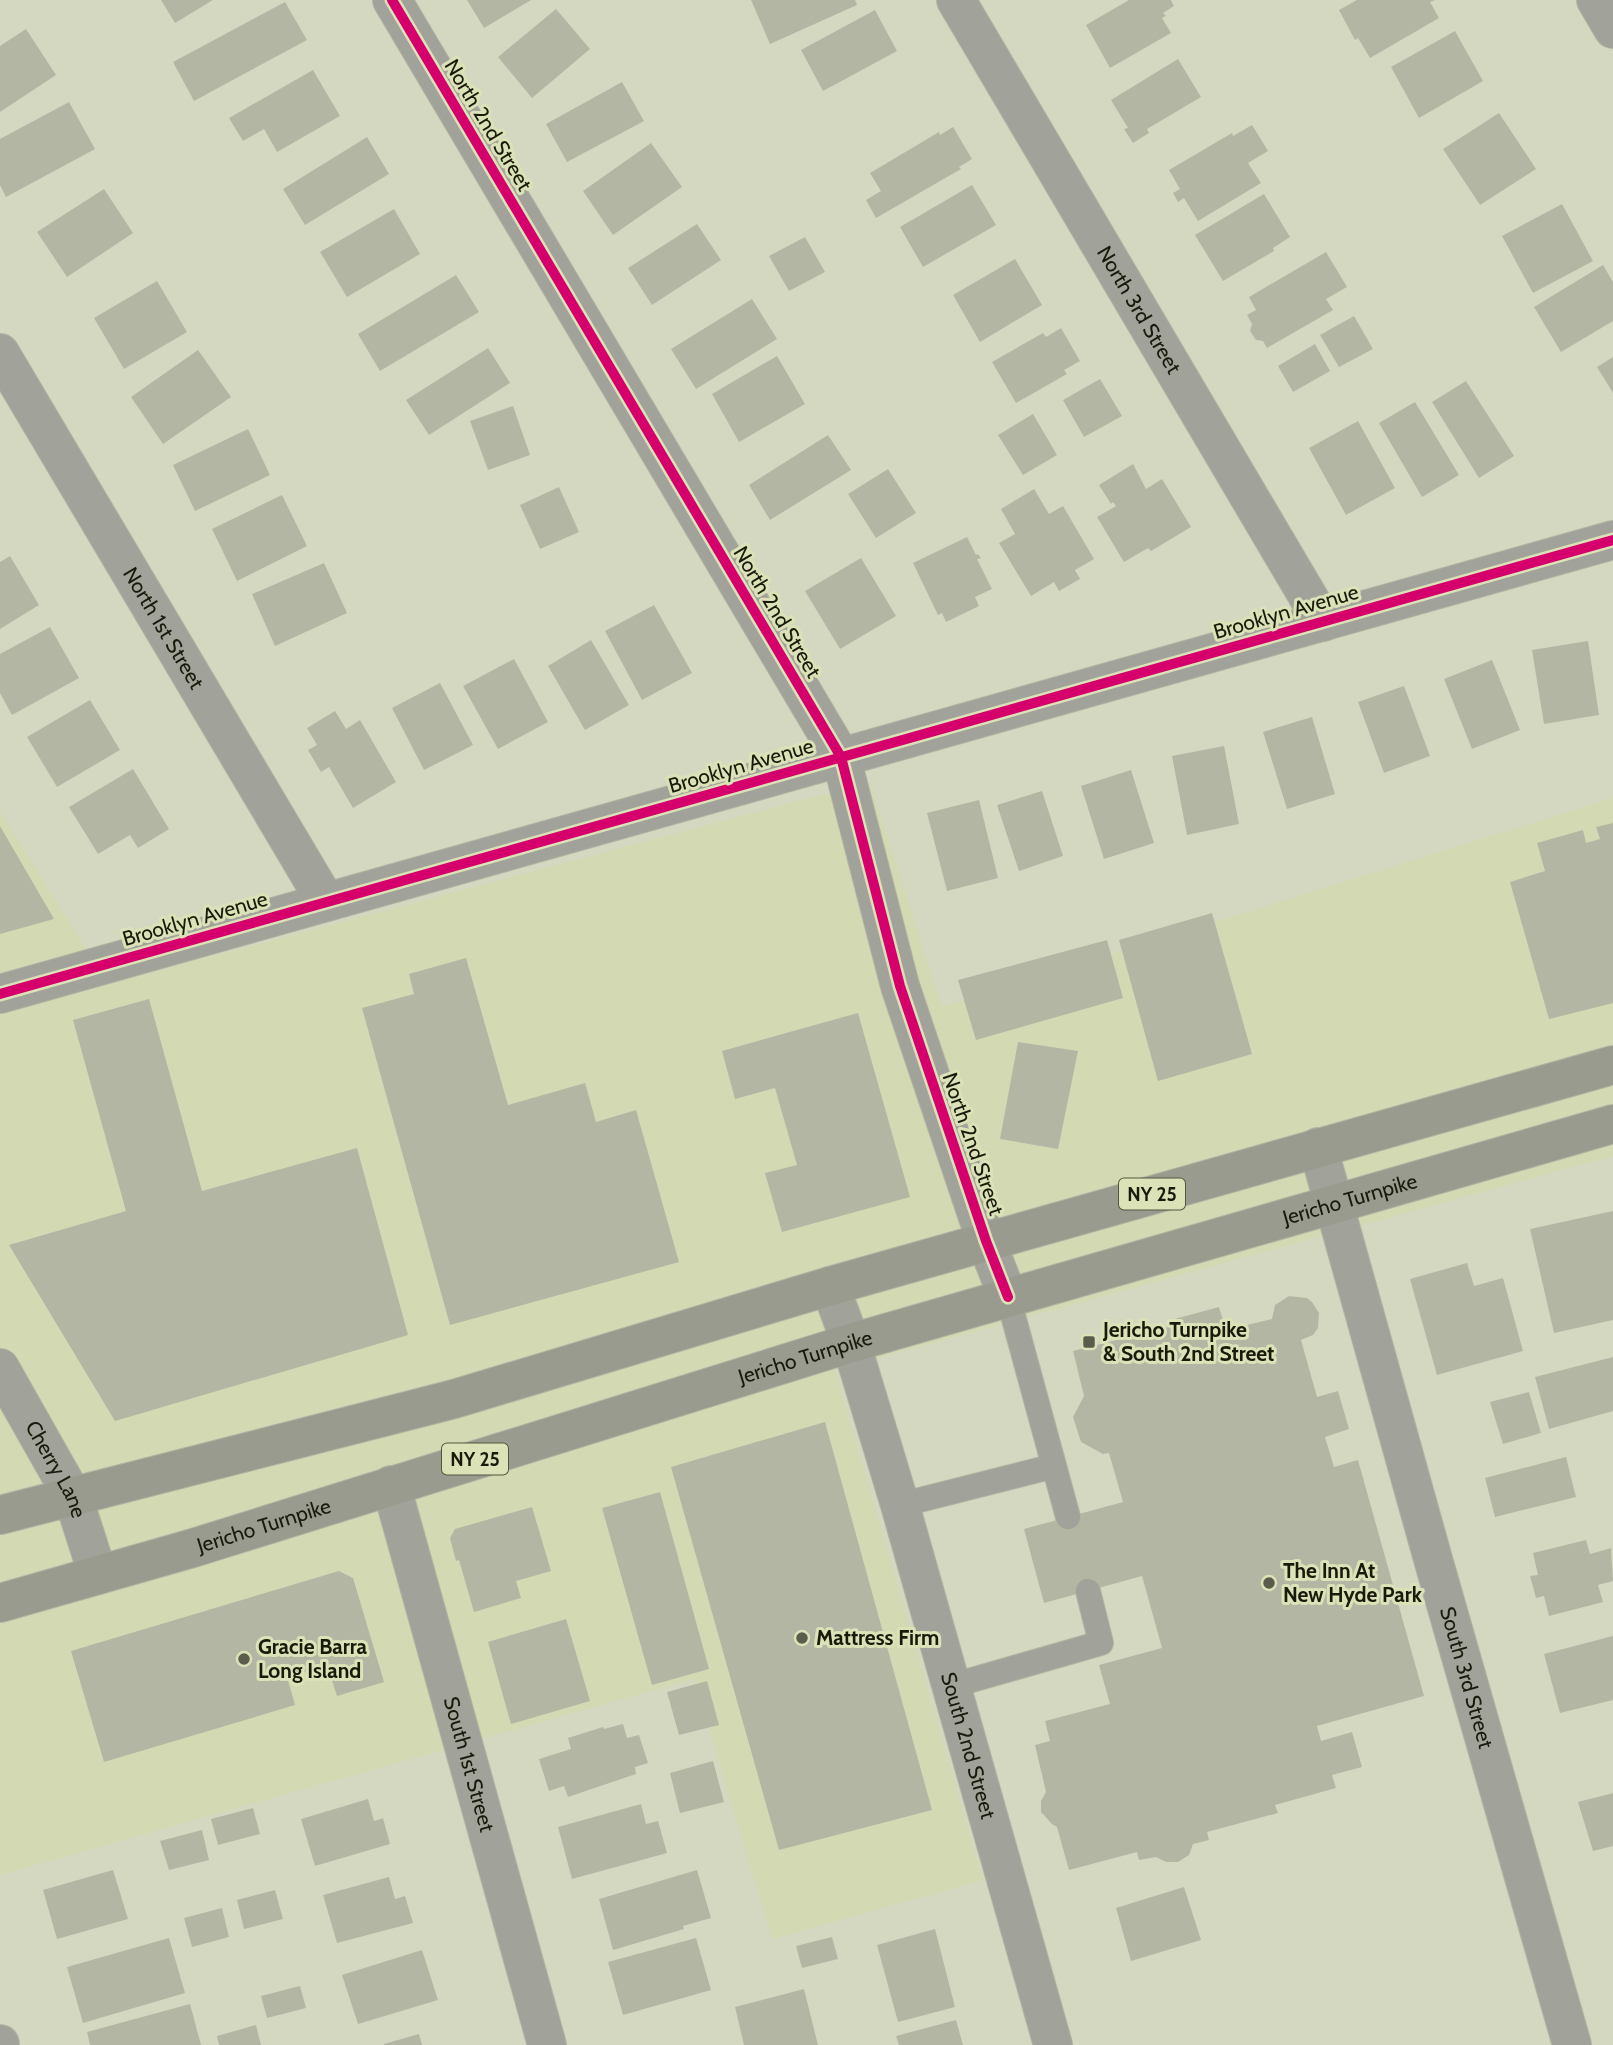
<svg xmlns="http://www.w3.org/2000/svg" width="1613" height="2045" viewBox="0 0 1613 2045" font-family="Cabin,sans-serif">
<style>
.built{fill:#d3d9b3}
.building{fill:#b4b6a4}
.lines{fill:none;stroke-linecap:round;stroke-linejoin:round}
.lane-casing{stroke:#b2b4a2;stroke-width:26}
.street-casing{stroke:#b2b4a2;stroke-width:40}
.primary-casing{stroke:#b2b4a2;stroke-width:40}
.lane{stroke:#a1a29a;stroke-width:24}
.street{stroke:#a1a29a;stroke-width:38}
.primary{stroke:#999b8e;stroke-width:38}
.cycleway-casing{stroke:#dbe2b7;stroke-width:15}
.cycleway{stroke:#d6006c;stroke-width:10}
.poi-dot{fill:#5b5c4b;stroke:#dbe2b7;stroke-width:2.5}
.labels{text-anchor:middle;stroke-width:6;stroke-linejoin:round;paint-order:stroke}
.shield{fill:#dbe2b7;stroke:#53563f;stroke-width:2}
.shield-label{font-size:19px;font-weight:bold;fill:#191a0b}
.street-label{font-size:21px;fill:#191a0b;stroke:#dbe2b7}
.poi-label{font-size:21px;font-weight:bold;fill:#191a0b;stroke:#dbe2b7;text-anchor:start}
</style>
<rect width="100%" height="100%" fill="#d5d8c1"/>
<path class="built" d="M 870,782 L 942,1007 L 1613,798 L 1613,1156 L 835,1370 L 983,1880 L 772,1939 L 694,1679 L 0,1875 L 0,811 L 108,984 Z"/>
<path class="building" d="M 161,0 L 213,0 L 175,23 Z
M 467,0 L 531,0 L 484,28 Z
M 751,0 L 855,0 L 857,5 L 770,44 Z
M 1129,0 L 1171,0 L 1174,6 L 1163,13 L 1166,16 L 1162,18 L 1171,33 L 1110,68 L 1086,25 Z
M 1357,0 L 1435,0 L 1430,2 L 1439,18 L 1370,58 L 1358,38 L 1355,40 L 1339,10 Z
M 285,2 L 307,40 L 194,101 L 173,62 Z
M 556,9 L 590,49 L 532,98 L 498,57 Z
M 875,10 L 897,51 L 823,91 L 801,50 Z
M 26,29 L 56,75 L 0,112 L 0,46 Z
M 1455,31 L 1483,81 L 1419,118 L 1391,67 Z
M 1178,59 L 1201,97 L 1147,129 L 1149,133 L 1133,143 L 1124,129 L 1128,128 L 1111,100 Z
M 313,70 L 340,116 L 277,152 L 264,129 L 243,141 L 229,118 Z
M 622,82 L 644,121 L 567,162 L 546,124 Z
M 69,102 L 95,149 L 6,197 L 0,185 L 0,139 Z
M 1499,113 L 1536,169 L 1480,205 L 1443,149 Z
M 1252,125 L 1268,151 L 1248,163 L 1261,183 L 1198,221 L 1184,198 L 1178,202 L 1173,193 L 1180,189 L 1169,170 L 1232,133 L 1233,136 Z
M 953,127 L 972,159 L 959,167 L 961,169 L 876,218 L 866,200 L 881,191 L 870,173 L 939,132 L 940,135 Z
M 367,137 L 389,174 L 305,225 L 283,189 Z
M 651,143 L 682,187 L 613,235 L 583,191 Z
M 972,185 L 996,225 L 923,267 L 900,227 Z
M 104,189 L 133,233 L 67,277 L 37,232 Z
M 1264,194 L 1290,237 L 1273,248 L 1274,251 L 1223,281 L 1195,235 Z
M 1562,204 L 1593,261 L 1533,293 L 1502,236 Z
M 394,209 L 420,254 L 347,297 L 320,252 Z
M 697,224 L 721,260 L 652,305 L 628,268 Z
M 805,237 L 825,272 L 789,291 L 769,256 Z
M 1326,252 L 1347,287 L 1326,299 L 1333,310 L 1267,348 L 1263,341 L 1256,340 L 1250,331 L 1252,324 L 1247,315 L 1256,310 L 1249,297 Z
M 1015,259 L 1042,305 L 980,342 L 953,295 Z
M 1603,265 L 1613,282 L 1613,321 L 1561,352 L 1534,307 Z
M 456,275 L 479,312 L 380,371 L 358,334 Z
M 157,281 L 187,332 L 124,369 L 94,318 Z
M 752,299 L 777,339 L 696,389 L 671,349 Z
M 1354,316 L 1373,349 L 1339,367 L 1320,335 Z
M 1061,328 L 1080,361 L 1064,370 L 1067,374 L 1016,403 L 992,362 L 1043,333 L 1046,337 Z
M 1315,344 L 1330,371 L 1293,392 L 1278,366 Z
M 488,348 L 510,383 L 429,435 L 406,400 Z
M 198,350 L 231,397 L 163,444 L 131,397 Z
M 777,356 L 805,404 L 739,442 L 712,394 Z
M 1613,357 L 1613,393 L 1597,367 Z
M 1100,379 L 1122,416 L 1084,437 L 1063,400 Z
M 1466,381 L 1514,456 L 1479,478 L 1432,402 Z
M 1415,402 L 1459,475 L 1422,497 L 1379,423 Z
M 513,406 L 530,455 L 488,470 L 470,421 Z
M 1033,414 L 1057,455 L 1023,475 L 998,435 Z
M 1358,421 L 1395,488 L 1346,515 L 1309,448 Z
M 248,429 L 270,475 L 195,511 L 173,465 Z
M 828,435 L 851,470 L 770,520 L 749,485 Z
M 1133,464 L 1146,489 L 1162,479 L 1191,527 L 1151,551 L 1148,548 L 1124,562 L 1097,517 L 1116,506 L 1113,502 L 1111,504 L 1099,485 Z
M 888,469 L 916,513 L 876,538 L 848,494 Z
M 559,487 L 579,532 L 540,549 L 520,505 Z
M 1034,489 L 1049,514 L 1063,506 L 1094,559 L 1075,570 L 1080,579 L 1059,591 L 1054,582 L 1031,596 L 999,543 L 1015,534 L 1001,509 Z
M 282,495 L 307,546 L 237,581 L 212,529 Z
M 967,537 L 976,555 L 978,554 L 981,558 L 977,559 L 992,589 L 975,597 L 979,606 L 946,622 L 942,613 L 938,615 L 913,563 Z
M 10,556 L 39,605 L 0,629 L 0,562 Z
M 861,558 L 896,616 L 840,649 L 805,591 Z
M 324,563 L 347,613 L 275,646 L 252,594 Z
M 654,605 L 692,673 L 642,700 L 605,631 Z
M 50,627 L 79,678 L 12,715 L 0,693 L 0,654 Z
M 591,640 L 629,705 L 585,730 L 548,666 Z
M 1588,641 L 1599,715 L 1544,724 L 1532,650 Z
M 514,659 L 548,722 L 498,749 L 463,686 Z
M 1492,660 L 1520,730 L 1472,749 L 1444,679 Z
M 440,683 L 473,745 L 424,770 L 392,708 Z
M 1404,686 L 1430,756 L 1384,773 L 1358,702 Z
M 90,700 L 120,750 L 57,787 L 27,737 Z
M 335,711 L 346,729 L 360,720 L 396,782 L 353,808 L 329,767 L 321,772 L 308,750 L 317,745 L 307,728 Z
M 1312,717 L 1335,794 L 1287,809 L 1263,732 Z
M 1224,746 L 1239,824 L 1187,835 L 1172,756 Z
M 133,769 L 169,829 L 138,848 L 130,835 L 98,854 L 69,807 Z
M 1131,770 L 1154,843 L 1104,859 L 1081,786 Z
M 1042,791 L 1063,856 L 1019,871 L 997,805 Z
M 979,800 L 998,878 L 947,891 L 927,813 Z
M 1613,823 L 1613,1003 L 1549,1019 L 1510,882 L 1545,871 L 1537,843 L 1583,830 L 1586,843 L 1600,839 L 1596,827 Z
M 0,826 L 54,919 L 0,934 Z
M 1212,913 L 1252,1054 L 1158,1081 L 1119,940 Z
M 1107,940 L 1123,998 L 976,1040 L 958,980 Z
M 466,958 L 508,1105 L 585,1083 L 596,1122 L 636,1110 L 679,1262 L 450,1325 L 362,1008 L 414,994 L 409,974 Z
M 149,999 L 202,1191 L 357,1148 L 408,1335 L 115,1421 L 9,1245 L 126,1211 L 73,1020 Z
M 858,1013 L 910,1197 L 782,1232 L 765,1173 L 797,1165 L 775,1088 L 735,1099 L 722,1051 Z
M 1018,1042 L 1078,1051 L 1058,1149 L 1000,1139 Z
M 1613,1211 L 1613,1320 L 1554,1333 L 1530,1229 Z
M 1467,1263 L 1474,1286 L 1503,1278 L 1523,1351 L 1437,1375 L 1410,1279 Z
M 1289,1296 L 1307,1298 L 1312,1302 L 1319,1313 L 1318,1328 L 1313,1335 L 1301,1340 L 1317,1397 L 1338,1391 L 1349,1429 L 1325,1437 L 1334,1467 L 1358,1460 L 1424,1696 L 1317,1726 L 1321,1741 L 1352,1732 L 1362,1767 L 1332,1775 L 1336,1788 L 1275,1805 L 1278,1813 L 1207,1832 L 1209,1840 L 1193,1844 L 1189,1855 L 1178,1862 L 1166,1862 L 1156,1857 L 1139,1860 L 1137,1852 L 1069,1870 L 1057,1827 L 1052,1824 L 1041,1812 L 1041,1801 L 1046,1792 L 1035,1745 L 1050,1741 L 1045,1721 L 1110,1704 L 1099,1665 L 1162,1648 L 1142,1576 L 1044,1603 L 1024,1529 L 1123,1502 L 1109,1453 L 1103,1454 L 1081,1442 L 1073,1417 L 1084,1396 L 1073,1351 L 1168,1327 L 1167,1321 L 1219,1307 L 1226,1330 L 1272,1319 L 1275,1305 Z
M 1613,1357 L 1613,1411 L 1549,1429 L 1535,1377 Z
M 1529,1392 L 1541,1433 L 1503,1444 L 1490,1402 Z
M 825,1422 L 932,1810 L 779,1850 L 671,1467 Z
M 1566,1457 L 1576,1497 L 1495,1517 L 1485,1478 Z
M 660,1492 L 709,1669 L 652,1685 L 602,1508 Z
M 532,1507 L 551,1571 L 516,1581 L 521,1598 L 474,1612 L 459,1560 L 456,1561 L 450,1538 L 455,1529 Z
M 1586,1540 L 1590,1554 L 1611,1548 L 1613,1581 L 1598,1585 L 1603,1602 L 1549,1616 L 1544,1596 L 1536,1598 L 1530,1576 L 1538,1575 L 1533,1553 Z
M 339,1571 L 353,1578 L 384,1682 L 337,1696 L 327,1665 L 287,1677 L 295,1705 L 104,1762 L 71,1651 Z
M 566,1619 L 590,1701 L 511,1724 L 488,1642 Z
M 1613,1636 L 1613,1700 L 1560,1713 L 1544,1654 Z
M 707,1681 L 719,1725 L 679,1735 L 667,1692 Z
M 623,1724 L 627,1738 L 639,1735 L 648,1763 L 635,1767 L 636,1774 L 568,1797 L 564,1786 L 549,1791 L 539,1759 L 571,1749 L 568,1738 L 603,1727 L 604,1729 Z
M 713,1761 L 724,1802 L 680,1813 L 670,1773 Z
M 1613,1793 L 1613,1846 L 1593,1851 L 1578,1802 Z
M 368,1799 L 374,1821 L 383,1818 L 390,1844 L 315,1866 L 301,1819 Z
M 641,1804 L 646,1824 L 658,1821 L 667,1853 L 572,1879 L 558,1827 Z
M 253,1808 L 260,1834 L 218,1845 L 211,1819 Z
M 202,1830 L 209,1860 L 169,1870 L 160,1841 Z
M 113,1870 L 128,1919 L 57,1939 L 43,1890 Z
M 697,1870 L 711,1918 L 683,1926 L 684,1929 L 613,1950 L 599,1899 Z
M 389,1877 L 395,1899 L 405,1896 L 413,1923 L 337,1943 L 323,1895 Z
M 1184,1887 L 1201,1940 L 1131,1961 L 1116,1908 Z
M 275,1890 L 283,1919 L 244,1929 L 237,1900 Z
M 222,1908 L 229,1937 L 192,1947 L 184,1918 Z
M 935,1929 L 955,2007 L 898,2022 L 877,1945 Z
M 832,1937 L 838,1959 L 802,1968 L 796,1946 Z
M 169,1938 L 185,1993 L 83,2023 L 67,1967 Z
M 696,1938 L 711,1990 L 623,2015 L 608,1962 Z
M 422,1950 L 438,2000 L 358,2024 L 342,1975 Z
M 300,1986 L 306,2008 L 267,2018 L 261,1996 Z
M 804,1989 L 818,2045 L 744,2045 L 735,2007 Z
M 190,2004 L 201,2045 L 90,2045 L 87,2032 Z
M 956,2020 L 963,2045 L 899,2045 L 896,2036 Z
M 256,2025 L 261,2045 L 219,2045 L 217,2036 Z
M 419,2034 L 422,2045 L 384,2045 L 384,2044 Z"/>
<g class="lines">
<defs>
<path id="lane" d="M 1008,1297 L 1068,1517
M 900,1505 L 1054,1466
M 951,1686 L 1101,1643 L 1088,1591"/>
<g id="street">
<path d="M 392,0 L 841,757 L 900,986 L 986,1241 L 1008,1297"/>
<path id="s1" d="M 956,0 L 1323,622"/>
<path d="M 1596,0 L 1613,29"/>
<path id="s2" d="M 0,353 L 326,902"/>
<path d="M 0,994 L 1613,540"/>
<path id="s3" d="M 1318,1147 C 1401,1447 1485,1746 1572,2045"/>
<path id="s4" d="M 830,1286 L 851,1343 L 900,1505 L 1053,2045"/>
<path id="s5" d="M 0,1368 L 73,1497 L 98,1575"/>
<path id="s6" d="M 391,1485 L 547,2045"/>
<path d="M 0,2044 L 0,2045"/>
</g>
<g id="primary">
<path d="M 0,1515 L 454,1399 L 830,1286 L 1613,1065"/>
<path id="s7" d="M 0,1603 L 193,1548 L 851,1343 L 1613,1124"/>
</g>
</defs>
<use href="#lane" class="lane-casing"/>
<use href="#street" class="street-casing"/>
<use href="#primary" class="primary-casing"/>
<use href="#lane" class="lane"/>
<use href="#street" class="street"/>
<use href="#primary" class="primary"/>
<defs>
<path id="cycleway" d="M 392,0 L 841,757 L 900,986 L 986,1241 L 1008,1297
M 0,994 L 1613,540"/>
</defs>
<use href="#cycleway" class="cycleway-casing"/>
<use href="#cycleway" class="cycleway"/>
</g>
<g class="poi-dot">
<rect x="1082" y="1335" width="14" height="14" rx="3.5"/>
<circle cx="1269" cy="1583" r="7"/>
<circle cx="802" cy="1638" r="7"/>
<circle cx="244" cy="1659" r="7"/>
</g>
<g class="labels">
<g class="shield">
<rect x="1119" y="1178.5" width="66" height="31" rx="5"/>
<rect x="442" y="1443.5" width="66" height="31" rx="5"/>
</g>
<g class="shield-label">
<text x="1152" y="1201">NY 25</text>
<text x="475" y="1466">NY 25</text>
</g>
<g class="street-label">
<text transform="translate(488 125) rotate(59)" y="7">North 2nd Street</text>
<text dy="7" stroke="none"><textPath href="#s1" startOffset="360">North 3rd Street</textPath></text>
<text transform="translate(777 612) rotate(59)" y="7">North 2nd Street</text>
<text transform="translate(1286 612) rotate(-16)" y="7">Brooklyn Avenue</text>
<text dy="7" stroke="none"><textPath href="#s2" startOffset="320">North 1st Street</textPath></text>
<text transform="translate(741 766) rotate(-16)" y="7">Brooklyn Avenue</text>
<text transform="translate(195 919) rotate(-16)" y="7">Brooklyn Avenue</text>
<text transform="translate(973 1144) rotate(71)" y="7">North 2nd Street</text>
<text dy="7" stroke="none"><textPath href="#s7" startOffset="1409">Jericho Turnpike</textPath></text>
<text dy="7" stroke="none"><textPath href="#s7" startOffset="842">Jericho Turnpike</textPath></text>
<text dy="7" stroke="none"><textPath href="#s5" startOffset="116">Cherry Lane</textPath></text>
<text dy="7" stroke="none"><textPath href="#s7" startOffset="275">Jericho Turnpike</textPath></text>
<text dy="7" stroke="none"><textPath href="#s3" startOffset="551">South 3rd Street</textPath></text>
<text dy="7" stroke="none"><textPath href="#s4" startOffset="480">South 2nd Street</textPath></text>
<text dy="7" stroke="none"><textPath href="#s6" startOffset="290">South 1st Street</textPath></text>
</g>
<g class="poi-label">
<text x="1103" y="1337">Jericho Turnpike<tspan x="1103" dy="24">&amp; South 2nd Street</tspan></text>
<text x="1283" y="1578">The Inn At<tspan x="1283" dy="24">New Hyde Park</tspan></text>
<text x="816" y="1645">Mattress Firm</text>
<text x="258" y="1654">Gracie Barra<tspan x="258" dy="24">Long Island</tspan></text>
</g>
</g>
</svg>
